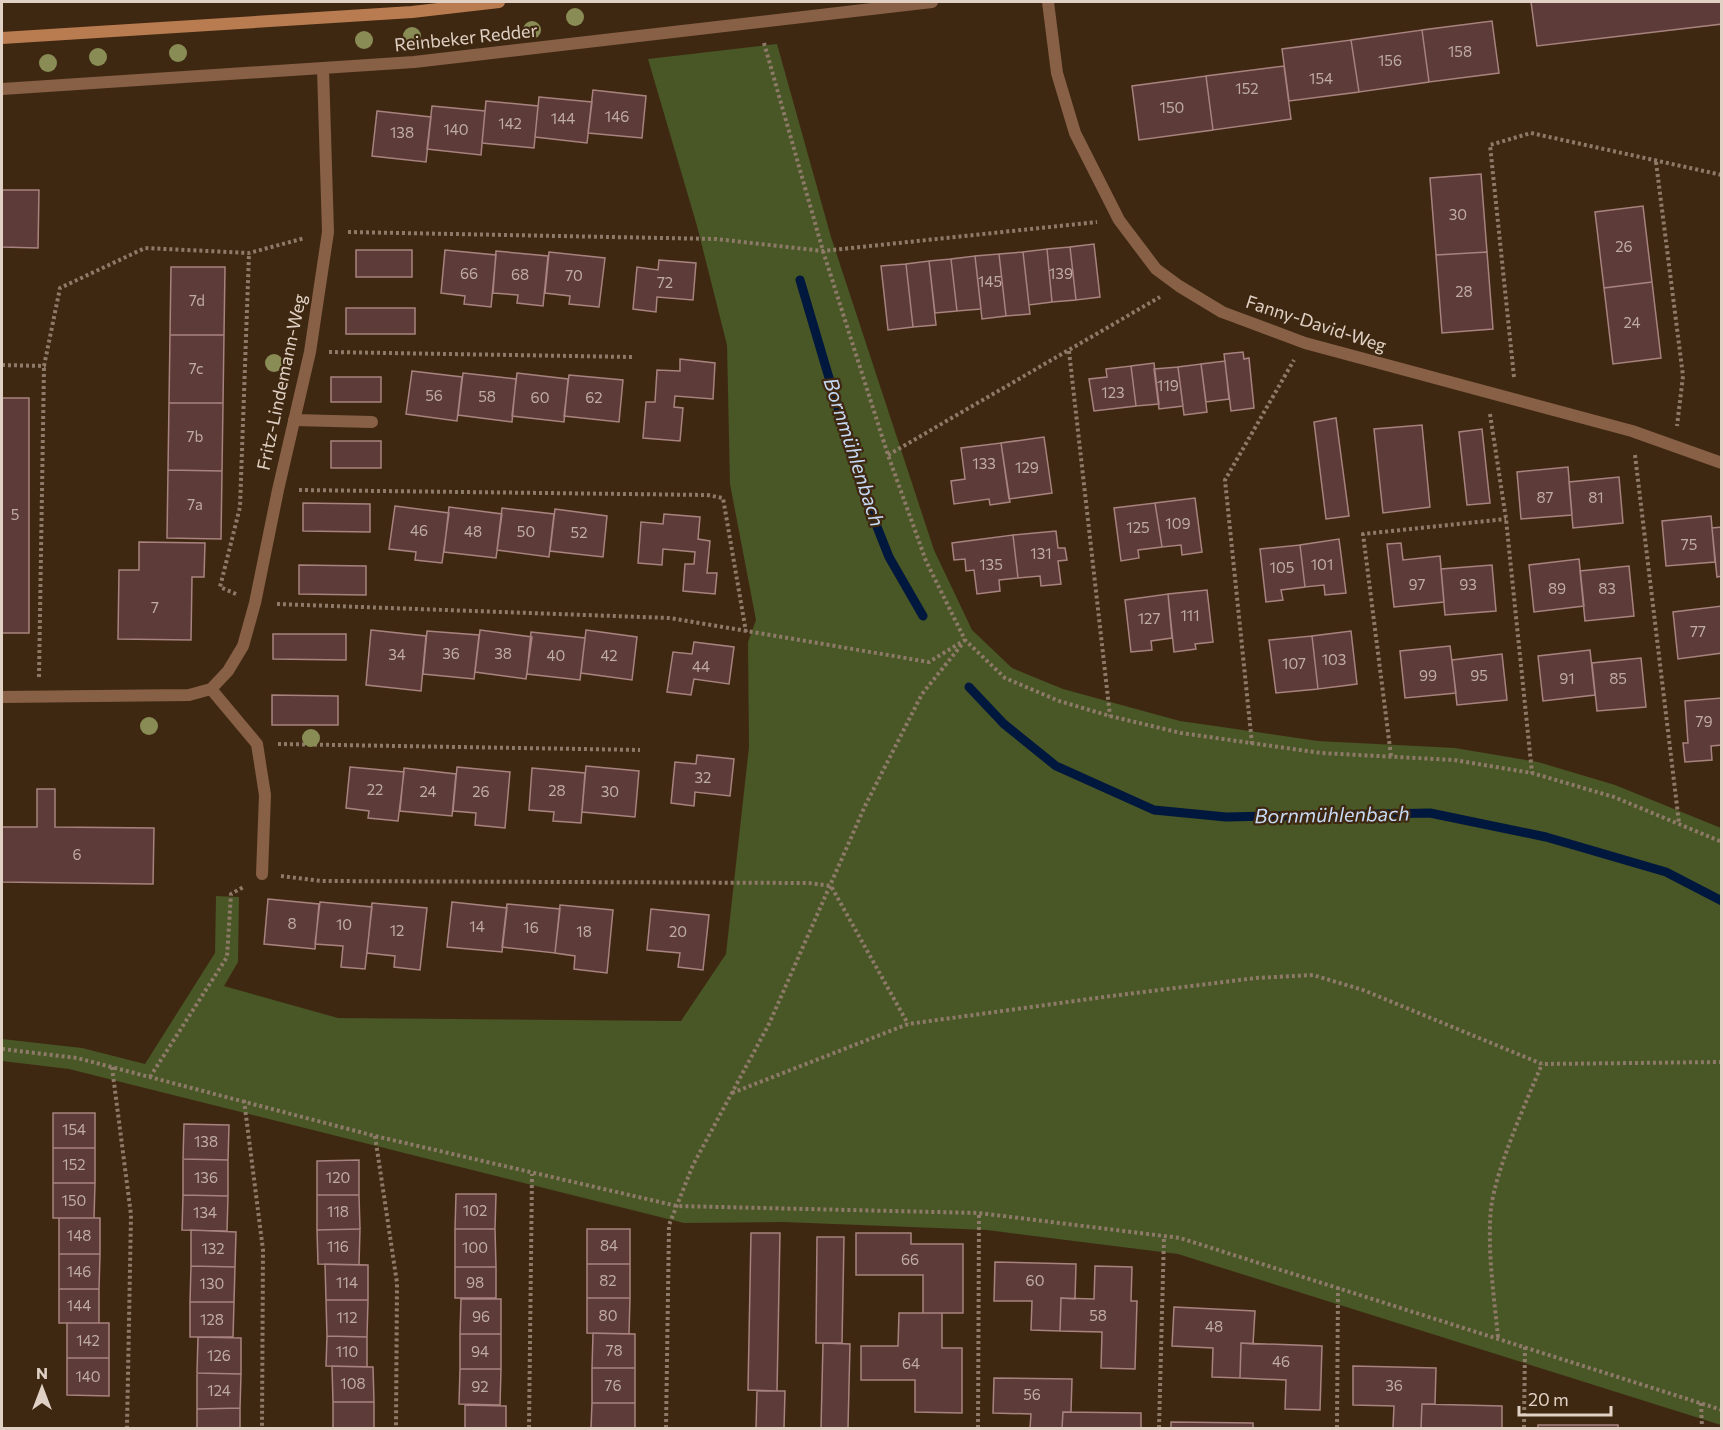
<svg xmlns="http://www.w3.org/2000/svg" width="1723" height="1430" viewBox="0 0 1723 1430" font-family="Commissioner,sans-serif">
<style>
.green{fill:#495625}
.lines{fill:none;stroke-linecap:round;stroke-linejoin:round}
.stream{stroke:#00173e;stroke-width:9}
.building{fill:#5d3b39;stroke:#a8827e;stroke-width:1.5}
.path{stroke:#8d7a68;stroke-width:4;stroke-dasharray:3 3;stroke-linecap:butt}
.service{stroke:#876046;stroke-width:12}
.minor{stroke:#876046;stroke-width:12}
.secondary{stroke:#b97c51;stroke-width:12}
.tree{fill:#898d55}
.labels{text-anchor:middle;stroke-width:4.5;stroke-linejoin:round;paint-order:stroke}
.number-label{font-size:15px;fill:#bfaca1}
.street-label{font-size:18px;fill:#e0d1c4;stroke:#3f2812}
.water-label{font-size:20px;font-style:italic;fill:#c6daf6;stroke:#3f2812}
</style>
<rect width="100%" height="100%" fill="#3f2812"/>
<path class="green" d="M 777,44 L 831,237 L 934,550 L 972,630 L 1012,668 L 1063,689 L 1180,721 L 1318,741 L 1455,748 L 1538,762 L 1615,785 L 1721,828 L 1721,1425 L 1178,1254 L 987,1230 L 783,1222 L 684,1223 L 69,1069 L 2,1061 L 2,1039 L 82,1048 L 145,1064 L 215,953 L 216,896 L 239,897 L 238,962 L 224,986 L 338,1018 L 681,1021 L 726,954 L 749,747 L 748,642 L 756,620 L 730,484 L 727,345 L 697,226 L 648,59 Z"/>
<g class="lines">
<path class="stream" d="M 800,280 L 862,489 L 889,557 L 923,616
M 969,687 L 1004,724 L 1056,766 L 1154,810 L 1226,817 L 1430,813 L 1546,837 L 1666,872 L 1722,901"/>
</g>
<path class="building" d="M 1531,2 L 1722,2 L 1722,24 L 1537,46 Z
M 1492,21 L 1499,73 L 1429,82 L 1422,30 Z
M 1422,30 L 1429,82 L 1359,92 L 1351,40 Z
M 1351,40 L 1359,92 L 1289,101 L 1282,49 Z
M 1284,66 L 1291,119 L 1213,130 L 1206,76 Z
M 1206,76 L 1213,130 L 1139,140 L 1132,86 Z
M 593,90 L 646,96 L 642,138 L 588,133 Z
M 539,97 L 592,102 L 587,143 L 535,137 Z
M 486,101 L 538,106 L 534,148 L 482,143 Z
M 432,106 L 485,111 L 481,155 L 427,149 Z
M 377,111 L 431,117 L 426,162 L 372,156 Z
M 1481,174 L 1487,252 L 1436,255 L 1430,178 Z
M 2,190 L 39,190 L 38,248 L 2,247 Z
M 1643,206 L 1652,282 L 1604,288 L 1595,212 Z
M 1094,244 L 1100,297 L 1076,300 L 1070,247 Z
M 1070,247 L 1076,300 L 1052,302 L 1047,249 Z
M 1047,249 L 1052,302 L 1029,305 L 1023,252 Z
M 356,250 L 412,250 L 412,277 L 356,277 Z
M 445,250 L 496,255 L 491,307 L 464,304 L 465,296 L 441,293 Z
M 496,251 L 548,256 L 543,306 L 517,303 L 518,295 L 493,293 Z
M 549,252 L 605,258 L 599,307 L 569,304 L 570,296 L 545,293 Z
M 1023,252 L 1030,314 L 1006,316 L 999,254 Z
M 1487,252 L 1493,329 L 1442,333 L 1436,255 Z
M 999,254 L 1006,316 L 982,319 L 975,256 Z
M 975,256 L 981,309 L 957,311 L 951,259 Z
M 951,259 L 957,311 L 935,313 L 929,261 Z
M 659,260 L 696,263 L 693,300 L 657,297 L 656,312 L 633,309 L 637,267 L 658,270 Z
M 929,261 L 936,325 L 913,327 L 906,264 Z
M 906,264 L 913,327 L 888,330 L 881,266 Z
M 171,267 L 225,267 L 224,335 L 170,335 Z
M 1652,282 L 1661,358 L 1613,364 L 1604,288 Z
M 346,308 L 415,308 L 415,334 L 346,334 Z
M 170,335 L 224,335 L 223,403 L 169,403 Z
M 1243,352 L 1244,359 L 1249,358 L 1254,408 L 1231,411 L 1224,354 Z
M 680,359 L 715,363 L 713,399 L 675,396 L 674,407 L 683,408 L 680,441 L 643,438 L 646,402 L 655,402 L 657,370 L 680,371 Z
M 1225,361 L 1229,399 L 1206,402 L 1201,364 Z
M 1154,363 L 1159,404 L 1136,406 L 1131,366 Z
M 1201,364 L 1207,412 L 1184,415 L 1178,367 Z
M 1131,366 L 1136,406 L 1094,411 L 1089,379 L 1107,377 L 1106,369 Z
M 1178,367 L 1183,406 L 1159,409 L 1154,369 Z
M 412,371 L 462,377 L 457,421 L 406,414 Z
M 463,373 L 516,379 L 512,422 L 458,415 Z
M 517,373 L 568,379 L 564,422 L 512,416 Z
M 569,375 L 623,380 L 619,422 L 564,416 Z
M 331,377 L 381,377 L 381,402 L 331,402 Z
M 2,398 L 29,398 L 29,633 L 2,633 Z
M 169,403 L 223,403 L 222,471 L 168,470 Z
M 1336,418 L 1349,516 L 1326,519 L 1314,422 Z
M 1422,425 L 1430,507 L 1383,513 L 1374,429 Z
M 1482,429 L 1490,503 L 1467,505 L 1459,432 Z
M 1044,437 L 1052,493 L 1009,499 L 1001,443 Z
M 331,441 L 381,441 L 381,468 L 331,468 Z
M 1001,443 L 1010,502 L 990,505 L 989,499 L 954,504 L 951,481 L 965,479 L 961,448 Z
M 1568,467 L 1572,515 L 1521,519 L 1517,472 Z
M 168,470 L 222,471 L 221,539 L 167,538 Z
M 1619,477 L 1623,523 L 1573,528 L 1569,482 Z
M 1195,498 L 1202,552 L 1182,555 L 1181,545 L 1162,547 L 1155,503 Z
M 303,503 L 370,504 L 370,532 L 303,531 Z
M 1155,503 L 1162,547 L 1138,550 L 1139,558 L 1121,561 L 1114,508 Z
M 395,506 L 449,513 L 442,563 L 415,560 L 416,552 L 389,549 Z
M 449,507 L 502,514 L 496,558 L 444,552 Z
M 502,508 L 554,514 L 549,557 L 497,550 Z
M 555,509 L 607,516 L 603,557 L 550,551 Z
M 664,514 L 700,517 L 698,539 L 710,541 L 707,573 L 717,573 L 715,594 L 683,591 L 685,564 L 694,564 L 695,552 L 663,549 L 662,565 L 638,563 L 641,522 L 663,524 Z
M 1711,516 L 1715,562 L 1666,566 L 1662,521 Z
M 1722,527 L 1722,576 L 1717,577 L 1712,528 Z
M 1056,531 L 1058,548 L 1065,548 L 1067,560 L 1058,561 L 1061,584 L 1041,586 L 1040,576 L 1018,578 L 1013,535 Z
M 1013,535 L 1018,578 L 999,580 L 1000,591 L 977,594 L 974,570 L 966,571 L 965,559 L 954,560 L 952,543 Z
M 1339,539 L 1346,593 L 1325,595 L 1324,585 L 1305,587 L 1300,545 Z
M 139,542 L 205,543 L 204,577 L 192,577 L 191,640 L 118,639 L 119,570 L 139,570 Z
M 1401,543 L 1403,560 L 1440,556 L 1444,602 L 1394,607 L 1387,544 Z
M 1300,545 L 1305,587 L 1281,590 L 1283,600 L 1266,602 L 1260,549 Z
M 1579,559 L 1584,606 L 1534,612 L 1529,565 Z
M 299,565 L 366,566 L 366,595 L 299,594 Z
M 1492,565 L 1496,611 L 1445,615 L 1441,569 Z
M 1629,566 L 1634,616 L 1585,621 L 1580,571 Z
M 1207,590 L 1213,642 L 1195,644 L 1196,649 L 1174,652 L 1168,594 Z
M 1168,594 L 1172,638 L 1151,641 L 1152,650 L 1131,652 L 1125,600 Z
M 1722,606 L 1722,653 L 1678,659 L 1673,612 Z
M 371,630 L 426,636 L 421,691 L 366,685 Z
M 480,630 L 532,637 L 526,679 L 475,672 Z
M 586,630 L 637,637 L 632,680 L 581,673 Z
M 427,631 L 479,635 L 474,679 L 423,674 Z
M 1351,631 L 1357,684 L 1318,689 L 1312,636 Z
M 531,632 L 585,638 L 580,680 L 527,674 Z
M 273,634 L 346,634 L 346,660 L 273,659 Z
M 1312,636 L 1318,689 L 1276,693 L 1269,640 Z
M 694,642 L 734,647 L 729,684 L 694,679 L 691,695 L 667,692 L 673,652 L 692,654 Z
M 1450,646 L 1456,693 L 1405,698 L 1400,651 Z
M 1590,650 L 1595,695 L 1543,701 L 1538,656 Z
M 1502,654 L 1507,700 L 1457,705 L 1452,660 Z
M 1641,658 L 1646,707 L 1597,711 L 1592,663 Z
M 272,695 L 338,696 L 338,725 L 272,725 Z
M 1722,698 L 1722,745 L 1711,746 L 1712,760 L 1685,762 L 1683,743 L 1688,743 L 1685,701 Z
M 697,755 L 734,759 L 730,796 L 695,792 L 694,806 L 671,803 L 675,762 L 696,764 Z
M 586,766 L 639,771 L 635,817 L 582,812 Z
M 350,767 L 404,772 L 398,821 L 368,818 L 369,811 L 346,808 Z
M 457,767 L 510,772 L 505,828 L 475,825 L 476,813 L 453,811 Z
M 404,768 L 456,774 L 452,816 L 400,811 Z
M 532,768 L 585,773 L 581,823 L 553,821 L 554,812 L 529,810 Z
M 37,789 L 55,789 L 55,827 L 154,828 L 153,884 L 2,882 L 2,827 L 37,827 Z
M 268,899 L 319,904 L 315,949 L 264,944 Z
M 320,902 L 372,907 L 365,969 L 341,967 L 343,946 L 315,944 Z
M 452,902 L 507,908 L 502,952 L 447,947 Z
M 372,903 L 427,908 L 420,970 L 394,967 L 395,956 L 367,953 Z
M 507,904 L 560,909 L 555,953 L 502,947 Z
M 560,905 L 613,910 L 607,973 L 574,969 L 575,956 L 555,953 Z
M 651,909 L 709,915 L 703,970 L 678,967 L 680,953 L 647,950 Z
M 53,1113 L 95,1113 L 95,1148 L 53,1148 Z
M 184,1124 L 229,1125 L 228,1160 L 183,1159 Z
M 53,1148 L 95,1148 L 95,1183 L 53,1183 Z
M 183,1159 L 228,1160 L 228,1196 L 183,1195 Z
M 359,1160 L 359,1195 L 317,1195 L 317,1161 Z
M 53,1183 L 95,1183 L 94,1218 L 53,1218 Z
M 456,1194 L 496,1194 L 495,1229 L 455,1229 Z
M 183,1195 L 228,1196 L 227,1231 L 182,1230 Z
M 317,1195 L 359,1195 L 360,1229 L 317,1230 Z
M 59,1218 L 100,1218 L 100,1254 L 59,1254 Z
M 360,1229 L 359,1265 L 318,1264 L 317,1230 Z
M 455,1229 L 495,1229 L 496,1267 L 455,1267 Z
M 587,1229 L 630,1229 L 630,1264 L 587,1264 Z
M 191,1230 L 236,1232 L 235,1267 L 191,1266 Z
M 751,1233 L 780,1233 L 777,1391 L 748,1390 Z
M 856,1233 L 911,1233 L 911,1244 L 963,1244 L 963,1313 L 923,1313 L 923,1275 L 856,1275 Z
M 817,1237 L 844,1237 L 842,1343 L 816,1343 Z
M 59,1254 L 100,1254 L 99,1289 L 59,1289 Z
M 995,1262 L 1076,1264 L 1075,1299 L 1061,1298 L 1060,1331 L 1031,1330 L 1032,1301 L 994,1301 Z
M 325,1264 L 368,1265 L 368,1300 L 326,1300 Z
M 587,1264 L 630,1264 L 630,1298 L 587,1298 Z
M 191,1266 L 235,1267 L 234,1302 L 190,1302 Z
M 1095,1266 L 1132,1267 L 1131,1301 L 1137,1301 L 1135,1369 L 1101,1368 L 1102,1332 L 1060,1331 L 1061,1298 L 1094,1299 Z
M 455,1267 L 496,1267 L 496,1298 L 455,1298 Z
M 59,1289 L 99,1289 L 99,1323 L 59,1323 Z
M 587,1298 L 630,1298 L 629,1334 L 587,1333 Z
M 461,1299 L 501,1299 L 501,1334 L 460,1334 Z
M 326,1300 L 368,1300 L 367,1337 L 327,1336 Z
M 190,1302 L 234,1302 L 233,1337 L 190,1337 Z
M 1174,1307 L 1255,1311 L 1253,1344 L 1241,1343 L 1240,1378 L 1212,1377 L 1213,1348 L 1172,1346 Z
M 899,1313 L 942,1313 L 942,1348 L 962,1348 L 962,1413 L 915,1412 L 915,1380 L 861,1380 L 861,1346 L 898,1346 Z
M 67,1323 L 109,1323 L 109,1358 L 67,1358 Z
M 593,1333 L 635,1334 L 635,1368 L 592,1368 Z
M 460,1334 L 501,1334 L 501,1369 L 460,1369 Z
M 327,1336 L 367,1337 L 367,1367 L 326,1366 Z
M 198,1337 L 241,1338 L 241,1374 L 197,1373 Z
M 823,1343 L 850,1344 L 848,1428 L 821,1428 Z
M 1241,1343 L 1322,1346 L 1320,1410 L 1285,1409 L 1286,1380 L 1240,1378 Z
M 67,1358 L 109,1358 L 109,1396 L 67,1395 Z
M 332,1366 L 373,1367 L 374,1402 L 333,1402 Z
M 1353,1366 L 1436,1368 L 1435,1404 L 1422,1404 L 1421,1428 L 1393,1428 L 1394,1406 L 1353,1405 Z
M 592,1368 L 635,1368 L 635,1403 L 592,1403 Z
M 460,1369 L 501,1369 L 500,1405 L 459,1404 Z
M 197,1373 L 241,1374 L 240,1408 L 197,1409 Z
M 994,1378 L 1072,1379 L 1071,1412 L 1063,1412 L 1062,1428 L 1030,1428 L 1031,1414 L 993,1413 Z
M 757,1391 L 785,1391 L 784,1428 L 756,1428 Z
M 333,1402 L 374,1402 L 374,1428 L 333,1428 Z
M 592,1403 L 635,1403 L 635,1428 L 591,1428 Z
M 1422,1404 L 1502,1406 L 1502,1428 L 1421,1428 Z
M 465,1405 L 506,1406 L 506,1428 L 465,1428 Z
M 240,1408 L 240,1428 L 197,1428 L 197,1409 Z
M 1063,1412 L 1141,1413 L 1141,1428 L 1062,1428 Z
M 1171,1422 L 1253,1423 L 1253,1428 L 1171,1428 Z
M 1538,1425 L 1618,1425 L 1618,1428 L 1538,1428 Z"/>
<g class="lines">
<path class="path" d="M 764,43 L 823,251 L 888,455 L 926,561 L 965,640 L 1005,678 L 1059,701 L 1110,716 L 1181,733 L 1321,753 L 1454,760 L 1532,773 L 1614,797 L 1722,842
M 1656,162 L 1683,376 L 1677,426
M 348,232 L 716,239 L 823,251 L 1097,222
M 1069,351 L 1110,716
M 329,352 L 632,357
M 2,365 L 44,366 L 60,288 L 145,248 L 249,253 L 305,238
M 1514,377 L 1490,145 L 1531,133 L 1722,175
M 1490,414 L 1506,519 L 1532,773
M 888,455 L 1160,297
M 1635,455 L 1679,823
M 299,490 L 707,495 L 723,498 L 746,632
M 236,594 L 220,587 L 240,507 L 249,253
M 277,604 L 670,618 L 929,662 L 965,640
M 39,677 L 44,366
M 278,744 L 640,750
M 1252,744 L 1225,480 L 1294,360
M 1391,756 L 1363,534 L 1506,519
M 281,876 L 321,881 L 809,883 L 831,886 L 908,1024
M 2,1049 L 77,1058 L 375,1136 L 677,1206 L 979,1213 L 1180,1238 L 1722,1410
M 112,1067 L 131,1215 L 127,1428
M 150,1077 L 227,957 L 231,894 L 245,886
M 732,1093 L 908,1024 L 1111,996 L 1256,978 L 1313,975 L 1363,990 L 1542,1064 L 1722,1062
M 244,1100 L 263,1250 L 262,1428
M 375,1136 L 397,1283 L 396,1428
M 1498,1337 C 1494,1295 1487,1251 1491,1208 C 1496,1169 1526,1102 1542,1064
M 1701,1403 L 1702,1428
M 529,1428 L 532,1174
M 666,1428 L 669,1225 L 693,1165 L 769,1024 L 865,806 L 922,694 L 963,643
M 978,1428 L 979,1213
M 1159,1428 L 1164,1236
M 1337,1428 L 1338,1287
M 1524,1428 L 1525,1346"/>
<path class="service" d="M 294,420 L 372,422"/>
<path class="minor" d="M 1048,2 L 1057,73 L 1075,133 L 1119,220 L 1156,269 L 1179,286 L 1222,312 L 1305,343 L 1632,431 L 1722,463
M 2,89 L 414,62 L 932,2
M 211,689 L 257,744 L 265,795 L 262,874
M 2,697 L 189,695 L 211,689 L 228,671 L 243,646 L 255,603 L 278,490 L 310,352 L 328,232 L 323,69"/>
<path class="secondary" d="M 2,38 L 412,12 L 499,2"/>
</g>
<g class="tree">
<circle cx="575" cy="17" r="9"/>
<circle cx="532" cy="30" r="9"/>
<circle cx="412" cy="36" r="9"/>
<circle cx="364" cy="40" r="9"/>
<circle cx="178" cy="53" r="9"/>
<circle cx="98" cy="57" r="9"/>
<circle cx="48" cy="63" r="9"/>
<circle cx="274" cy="363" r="9"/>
<circle cx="149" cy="726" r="9"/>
<circle cx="311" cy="738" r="9"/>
</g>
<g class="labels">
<g class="number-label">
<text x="1460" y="57">158</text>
<text x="1390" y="66">156</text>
<text x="1321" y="84">154</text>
<text x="1247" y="94">152</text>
<text x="1172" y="113">150</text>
<text x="617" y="122">146</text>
<text x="563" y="124">144</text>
<text x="510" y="129">142</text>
<text x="456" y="135">140</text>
<text x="402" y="138">138</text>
<text x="1458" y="220">30</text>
<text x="1624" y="252">26</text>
<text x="469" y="279">66</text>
<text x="1061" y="279">139</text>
<text x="520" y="280">68</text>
<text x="574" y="281">70</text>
<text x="990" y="287">145</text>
<text x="665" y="288">72</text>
<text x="1464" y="297">28</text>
<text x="197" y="306">7d</text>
<text x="1632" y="328">24</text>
<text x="196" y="374">7c</text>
<text x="1168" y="391">119</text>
<text x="1113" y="398">123</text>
<text x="434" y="401">56</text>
<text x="487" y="402">58</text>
<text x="540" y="403">60</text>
<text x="594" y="403">62</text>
<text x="195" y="442">7b</text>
<text x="984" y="469">133</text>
<text x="1027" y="473">129</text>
<text x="1545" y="503">87</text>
<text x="1596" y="503">81</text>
<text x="195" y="510">7a</text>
<text x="15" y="520">5</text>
<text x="1178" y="529">109</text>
<text x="1138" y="533">125</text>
<text x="419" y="536">46</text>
<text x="473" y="537">48</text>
<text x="526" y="537">50</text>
<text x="579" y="538">52</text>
<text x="1689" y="550">75</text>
<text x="1041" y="559">131</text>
<text x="991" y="570">135</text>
<text x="1322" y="570">101</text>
<text x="1282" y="573">105</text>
<text x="1417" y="590">97</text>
<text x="1468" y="590">93</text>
<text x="1557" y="594">89</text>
<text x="1607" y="594">83</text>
<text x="155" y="613">7</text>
<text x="1190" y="621">111</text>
<text x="1149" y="624">127</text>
<text x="1698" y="637">77</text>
<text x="451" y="659">36</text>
<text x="503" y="659">38</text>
<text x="397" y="660">34</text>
<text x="556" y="661">40</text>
<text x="609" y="661">42</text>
<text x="1334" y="665">103</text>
<text x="1294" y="669">107</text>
<text x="701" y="672">44</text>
<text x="1428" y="681">99</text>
<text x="1479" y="681">95</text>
<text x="1567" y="684">91</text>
<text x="1618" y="684">85</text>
<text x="1704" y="727">79</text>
<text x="703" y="783">32</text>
<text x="375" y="795">22</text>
<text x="557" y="796">28</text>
<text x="428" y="797">24</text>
<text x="481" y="797">26</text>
<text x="610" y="797">30</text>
<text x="77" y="860">6</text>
<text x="292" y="929">8</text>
<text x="344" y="930">10</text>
<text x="477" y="932">14</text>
<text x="531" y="933">16</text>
<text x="397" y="936">12</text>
<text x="584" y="937">18</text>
<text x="678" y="937">20</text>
<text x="74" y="1135">154</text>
<text x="206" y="1147">138</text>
<text x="74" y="1170">152</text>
<text x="206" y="1183">136</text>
<text x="338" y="1183">120</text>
<text x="74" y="1206">150</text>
<text x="475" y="1216">102</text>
<text x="338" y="1217">118</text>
<text x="205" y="1218">134</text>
<text x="79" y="1241">148</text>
<text x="609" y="1251">84</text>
<text x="338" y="1252">116</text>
<text x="475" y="1253">100</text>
<text x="213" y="1254">132</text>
<text x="910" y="1265">66</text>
<text x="79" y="1277">146</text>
<text x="608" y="1286">82</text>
<text x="1035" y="1286">60</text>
<text x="347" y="1288">114</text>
<text x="475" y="1288">98</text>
<text x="212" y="1289">130</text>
<text x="79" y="1311">144</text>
<text x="608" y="1321">80</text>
<text x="1098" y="1321">58</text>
<text x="481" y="1322">96</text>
<text x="347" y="1323">112</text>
<text x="212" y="1325">128</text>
<text x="1214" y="1332">48</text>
<text x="88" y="1346">142</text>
<text x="614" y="1356">78</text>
<text x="347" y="1357">110</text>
<text x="480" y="1357">94</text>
<text x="219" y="1361">126</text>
<text x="1281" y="1367">46</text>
<text x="911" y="1369">64</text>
<text x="88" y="1382">140</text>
<text x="353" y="1389">108</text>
<text x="613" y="1391">76</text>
<text x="1394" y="1391">36</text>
<text x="480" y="1392">92</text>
<text x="219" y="1396">124</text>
<text x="1032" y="1400">56</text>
</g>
<g class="street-label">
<text transform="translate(466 38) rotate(-6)" y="6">Reinbeker Redder</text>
<text transform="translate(1316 324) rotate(18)" y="6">Fanny-David-Weg</text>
<text transform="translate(282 382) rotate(-78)" y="6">Fritz-Lindemann-Weg</text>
</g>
<g class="water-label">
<text transform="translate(854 452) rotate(72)" y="7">Bornmühlenbach</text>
<text transform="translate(1332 815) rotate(-1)" y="7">Bornmühlenbach</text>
</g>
</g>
<rect width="1723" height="1430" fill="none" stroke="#e0d1c4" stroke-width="6"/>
<g transform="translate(42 1388)" stroke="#3f2812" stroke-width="4.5" paint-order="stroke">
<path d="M0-4.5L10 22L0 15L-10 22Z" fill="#e0d1c4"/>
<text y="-9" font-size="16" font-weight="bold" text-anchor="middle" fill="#e0d1c4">N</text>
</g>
<path d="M1519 1406v9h92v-9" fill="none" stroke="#e0d1c4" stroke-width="3"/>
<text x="1528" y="1406" font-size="18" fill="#e0d1c4" stroke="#3f2812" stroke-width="4.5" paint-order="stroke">20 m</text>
</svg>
